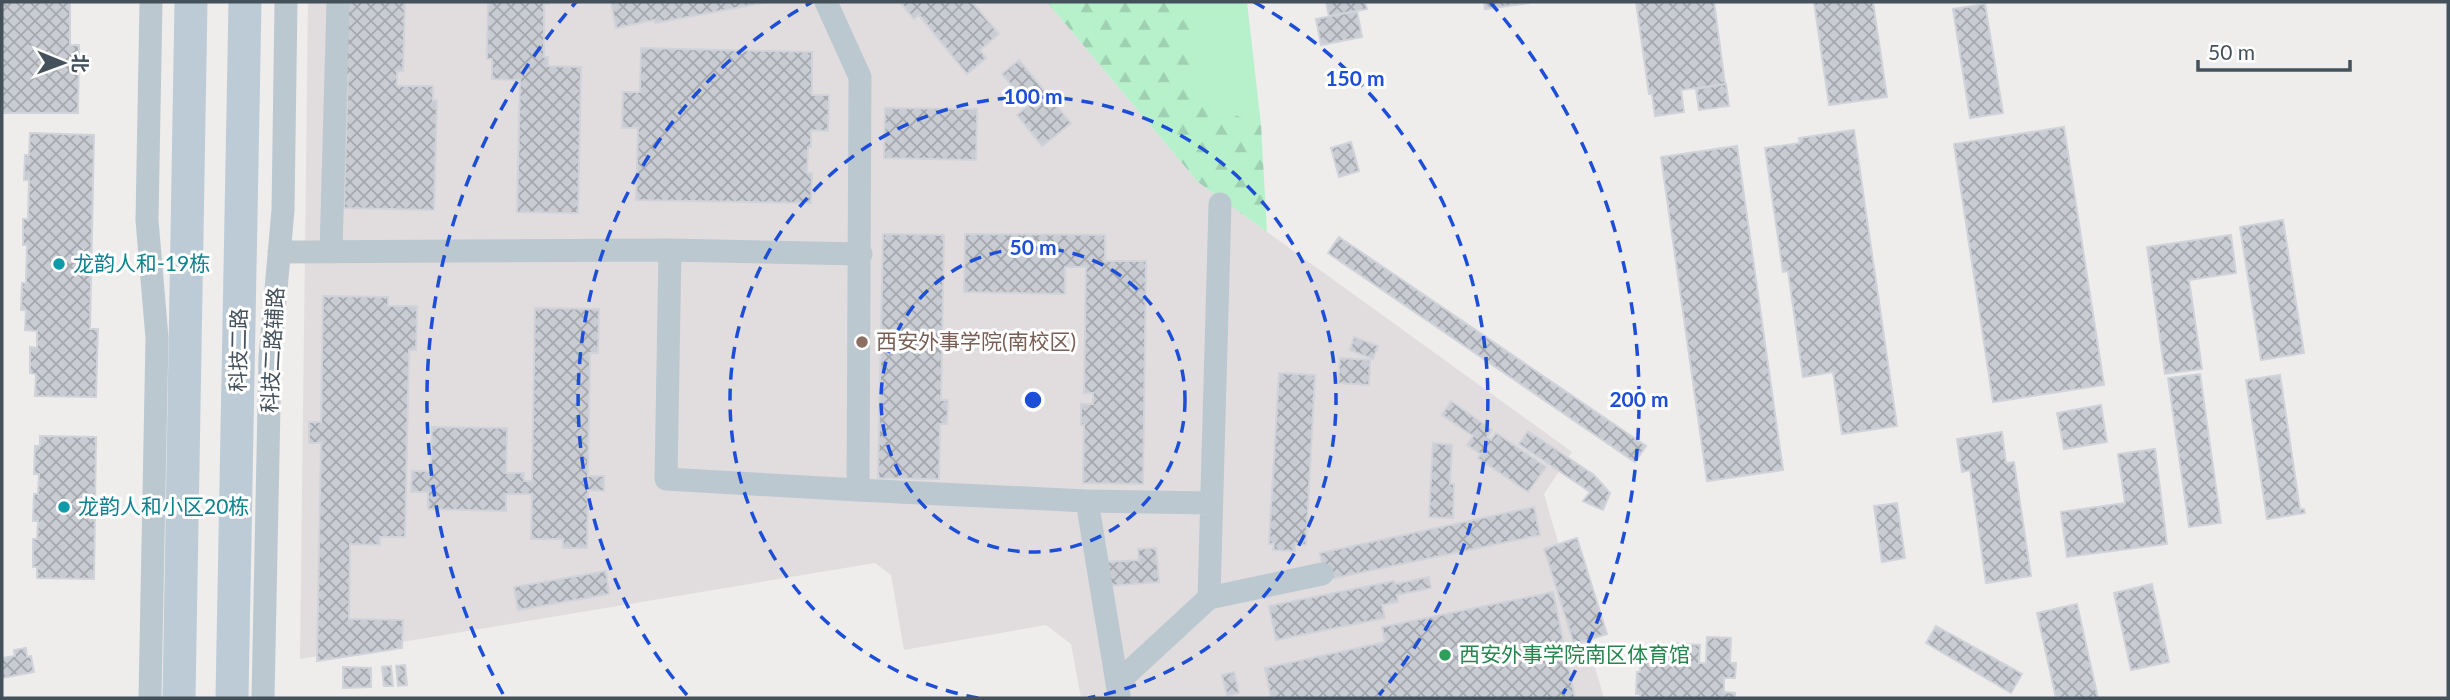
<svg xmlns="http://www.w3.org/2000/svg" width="2450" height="700" viewBox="0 0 2450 700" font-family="Lato,'Noto Sans SC',sans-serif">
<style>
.education{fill:#e1ddde}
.green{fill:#b6f1cb}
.forest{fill:url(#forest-firs)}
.building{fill:url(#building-cross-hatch);stroke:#d0d3d9;stroke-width:2}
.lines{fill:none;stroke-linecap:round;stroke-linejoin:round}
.street{stroke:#bcc8d0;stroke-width:23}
.secondary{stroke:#bdcbd7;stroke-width:33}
.ring{fill:none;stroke:#1d4ed8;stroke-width:3.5;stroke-dasharray:12 9}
.culture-dot{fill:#0f9aa8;stroke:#fff;stroke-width:2.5}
.education-dot{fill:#8d6e63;stroke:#fff;stroke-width:2.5}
.leisure-dot{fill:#2e9e5b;stroke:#fff;stroke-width:2.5}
.labels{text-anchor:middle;stroke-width:6;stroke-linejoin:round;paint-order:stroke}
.culture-label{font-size:21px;fill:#0d838f;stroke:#fff;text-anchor:start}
.education-label{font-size:21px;fill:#785e54;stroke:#fff;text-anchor:start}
.street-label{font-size:21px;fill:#44515b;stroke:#fff}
.leisure-label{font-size:21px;fill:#27864d;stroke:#fff;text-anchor:start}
.centre{fill:#1d4ed8;stroke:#fff;stroke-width:3.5}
.ring-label{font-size:21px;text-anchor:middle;font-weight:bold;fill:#1d4ed8;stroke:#fff;stroke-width:6;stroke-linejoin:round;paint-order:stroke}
</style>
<defs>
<pattern id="forest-firs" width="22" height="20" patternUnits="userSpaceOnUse" patternTransform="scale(1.75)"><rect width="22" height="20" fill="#b6f1cb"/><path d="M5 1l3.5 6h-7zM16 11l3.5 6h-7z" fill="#9ed0b1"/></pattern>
<pattern id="building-cross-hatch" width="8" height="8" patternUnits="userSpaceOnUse" patternTransform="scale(1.75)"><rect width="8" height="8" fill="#c9ccd2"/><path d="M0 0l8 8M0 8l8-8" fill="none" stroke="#a5a8ad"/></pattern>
</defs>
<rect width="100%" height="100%" fill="#efecec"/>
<path class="education" d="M 308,2 L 1047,2 L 1198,182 L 1572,452 L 1544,494 L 1604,698 L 1081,698 L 1071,644 L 1046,625 L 904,650 L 891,575 L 875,563 L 300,659 Z"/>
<path class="green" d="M 1194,2 L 1247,2 L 1261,125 L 1194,100 Z"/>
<path class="forest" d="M 1047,2 L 1194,2 L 1194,99 L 1261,125 L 1267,232 L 1198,182 Z"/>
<path class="building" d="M 2,2 L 70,2 L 70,45 L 79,45 L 78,113 L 2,113 Z
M 343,2 L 405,2 L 403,71 L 397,71 L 397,86 L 433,86 L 433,100 L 437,100 L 434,210 L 344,208 L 348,75 L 341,75 Z
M 488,2 L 549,2 L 549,4 L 544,4 L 544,57 L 548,57 L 548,66 L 581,67 L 578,213 L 517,212 L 520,80 L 492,79 L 492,59 L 487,59 Z
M 611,2 L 768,2 L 655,23 L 654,20 L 616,28 Z
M 900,2 L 972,2 L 999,34 L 980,50 L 986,58 L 967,74 L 919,15 L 914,19 Z
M 1326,2 L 1365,2 L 1367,9 L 1329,16 Z
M 1484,2 L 1529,2 L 1529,3 L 1485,9 Z
M 1636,2 L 1714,2 L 1725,84 L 1681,90 L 1684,112 L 1655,116 L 1652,94 L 1649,94 Z
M 1814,2 L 1873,2 L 1887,97 L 1829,105 Z
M 1985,4 L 2003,113 L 1970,118 L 1953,9 Z
M 1357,11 L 1362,37 L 1321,45 L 1316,19 Z
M 641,48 L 812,52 L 812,95 L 829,95 L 828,131 L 811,130 L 811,147 L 808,147 L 807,173 L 812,173 L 811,203 L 636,200 L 638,128 L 622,128 L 623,92 L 640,92 Z
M 1019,60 L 1071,123 L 1042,146 L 1017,115 L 1028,106 L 1002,74 Z
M 1726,84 L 1729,106 L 1699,110 L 1696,89 Z
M 885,108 L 977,109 L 976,160 L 884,158 Z
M 2064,127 L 2104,385 L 1993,402 L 1954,144 Z
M 1854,130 L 1897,426 L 1842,434 L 1833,372 L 1803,377 L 1788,271 L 1783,272 L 1765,148 L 1800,143 L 1799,138 Z
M 30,133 L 94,135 L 90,329 L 98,329 L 96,397 L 35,396 L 36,374 L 30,373 L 30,347 L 37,348 L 37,331 L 25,330 L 26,310 L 21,310 L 22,283 L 26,283 L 27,245 L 23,245 L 23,219 L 28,219 L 29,180 L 24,180 L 25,155 L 29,155 Z
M 1351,142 L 1359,171 L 1339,177 L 1331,148 Z
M 1737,146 L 1783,470 L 1707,481 L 1661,157 Z
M 2283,220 L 2304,353 L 2261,360 L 2240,227 Z
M 883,234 L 944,235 L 941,400 L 948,400 L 947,424 L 940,424 L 939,479 L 878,478 Z
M 965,234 L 1105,235 L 1105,261 L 1146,261 L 1143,484 L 1083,483 L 1084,425 L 1081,425 L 1081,404 L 1093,404 L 1093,393 L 1084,393 L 1086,267 L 1065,267 L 1065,294 L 964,292 Z
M 2231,235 L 2236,273 L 2189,280 L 2202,369 L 2165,374 L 2147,247 Z
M 1339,237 L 1646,446 L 1635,462 L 1328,253 Z
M 323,296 L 388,297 L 388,306 L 417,306 L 416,350 L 409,350 L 405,537 L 380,537 L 380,545 L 350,544 L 349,619 L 403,620 L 402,648 L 317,661 L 321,443 L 309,443 L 309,422 L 321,422 Z
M 535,308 L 599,309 L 598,353 L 590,353 L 588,476 L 604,476 L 604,491 L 588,490 L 587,548 L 563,548 L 563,539 L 531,539 L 532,494 L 506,494 L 506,511 L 428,509 L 428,492 L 411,492 L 412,471 L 431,471 L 432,427 L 507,428 L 506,473 L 524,473 L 524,481 L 532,481 Z
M 1354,337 L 1378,346 L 1373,359 L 1350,350 Z
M 1340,358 L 1370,360 L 1369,385 L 1338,383 Z
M 1279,373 L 1315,375 L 1306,545 L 1295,544 L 1295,551 L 1273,550 L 1274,544 L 1269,544 Z
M 2200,374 L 2221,523 L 2189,527 L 2168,378 Z
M 2280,375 L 2300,509 L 2304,509 L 2305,513 L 2267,519 L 2246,380 Z
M 1451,401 L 1492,430 L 1487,437 L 1491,440 L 1496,433 L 1546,467 L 1528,492 L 1478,458 L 1481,454 L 1467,445 L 1473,436 L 1442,415 Z
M 2101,405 L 2107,442 L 2064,449 L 2057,413 Z
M 1528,431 L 1594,475 L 1610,493 L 1603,510 L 1583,501 L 1590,492 L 1519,444 Z
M 2002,432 L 2006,463 L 2014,462 L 2031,576 L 1986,583 L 1970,470 L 1962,472 L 1957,439 Z
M 40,436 L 96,437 L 94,579 L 37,578 L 37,567 L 33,567 L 33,539 L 37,539 L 38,521 L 33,521 L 34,494 L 38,494 L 39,474 L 34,474 L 35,446 L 40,446 Z
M 1433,443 L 1452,445 L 1450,484 L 1454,484 L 1453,518 L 1429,517 Z
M 2155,449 L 2167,544 L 2067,557 L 2061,512 L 2125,503 L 2118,454 Z
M 1897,503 L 1905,558 L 1882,562 L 1874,506 Z
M 1534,507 L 1540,535 L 1325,580 L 1320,553 Z
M 1577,538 L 1607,634 L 1574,644 L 1544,549 Z
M 1156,548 L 1159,582 L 1108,586 L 1106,562 L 1139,560 L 1138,549 Z
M 606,571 L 609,594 L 518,610 L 514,587 Z
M 1429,577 L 1431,588 L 1397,595 L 1398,602 L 1382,605 L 1385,618 L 1276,640 L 1269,606 L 1394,581 L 1395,584 Z
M 2152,584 L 2169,662 L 2131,670 L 2114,593 Z
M 1553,592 L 1575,698 L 1271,698 L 1265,668 L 1385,642 L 1382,627 Z
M 2077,604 L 2098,698 L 2056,698 L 2037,613 Z
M 1936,626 L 2022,674 L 2011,693 L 1926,643 Z
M 1707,637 L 1731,638 L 1730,663 L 1736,663 L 1735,678 L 1724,678 L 1724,692 L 1735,693 L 1735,698 L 1640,698 L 1640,694 L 1636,694 L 1637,672 L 1640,672 L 1641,660 L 1669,662 L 1670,643 L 1700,645 L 1699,663 L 1706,663 Z
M 26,648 L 27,657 L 31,656 L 34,672 L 2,678 L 2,658 L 15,656 L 14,650 Z
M 405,665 L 407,685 L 398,686 L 396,666 Z
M 391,666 L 393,686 L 384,686 L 382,667 Z
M 343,667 L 371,668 L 371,687 L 343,688 Z
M 1234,672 L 1239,693 L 1227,696 L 1222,675 Z"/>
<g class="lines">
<path class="street" d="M 826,2 L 860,77 L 858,490 L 1087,501 L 1211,503
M 670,250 L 666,479 L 858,490
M 279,252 L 670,250 L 861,254
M 331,252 L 338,2
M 1087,501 L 1119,695
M 1209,598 L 1220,204
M 1117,683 L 1209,598 L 1322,574
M 150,698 L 157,338 L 147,220 L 151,2
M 263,698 L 270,357 L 283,210 L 286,2"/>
<path class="secondary" d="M 179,698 L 191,2
M 232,698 L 245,2"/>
</g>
<g class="ring">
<circle cx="1033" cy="400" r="152"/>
<path d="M978 698A303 303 0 1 1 1088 698"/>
<path d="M687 695A455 455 0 0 1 812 2M1254 2A455 455 0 0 1 1379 695"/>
<path d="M503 694A606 606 0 0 1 576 2M1490 2A606 606 0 0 1 1563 694"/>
</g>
<g class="culture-dot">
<circle cx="59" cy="264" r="7"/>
<circle cx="64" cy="507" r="7"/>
</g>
<circle class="education-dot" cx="862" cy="342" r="7"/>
<circle class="leisure-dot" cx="1445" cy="655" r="7"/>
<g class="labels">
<g class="culture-label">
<text x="73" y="271">龙韵人和-19栋</text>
<text x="78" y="514">龙韵人和小区20栋</text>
</g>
<g class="education-label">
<text x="876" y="349">西安外事学院(南校区)</text>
</g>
<g class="street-label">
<text transform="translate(239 350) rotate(-89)" y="7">科技二路</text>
<text transform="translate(273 350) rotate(-87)" y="7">科技二路辅路</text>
</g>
<g class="leisure-label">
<text x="1459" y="662">西安外事学院南区体育馆</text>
</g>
</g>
<circle cx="1033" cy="400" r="10" class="centre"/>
<g class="ring-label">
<text x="1355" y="86">150 m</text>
<text x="1033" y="104">100 m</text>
<text x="1033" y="255">50 m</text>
<text x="1639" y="407">200 m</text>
</g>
<rect width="2450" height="700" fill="none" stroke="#44515b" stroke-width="7"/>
<g transform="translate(63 63) rotate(91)" stroke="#ffffff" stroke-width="5" paint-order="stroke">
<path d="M0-5L12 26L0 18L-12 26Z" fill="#44515b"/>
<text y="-10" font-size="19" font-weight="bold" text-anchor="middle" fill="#44515b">北</text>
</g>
<path d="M2198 60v10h152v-10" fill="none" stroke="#44515b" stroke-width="3.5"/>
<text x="2208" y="60" font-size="21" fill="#44515b" stroke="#ffffff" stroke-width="5" paint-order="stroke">50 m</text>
</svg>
